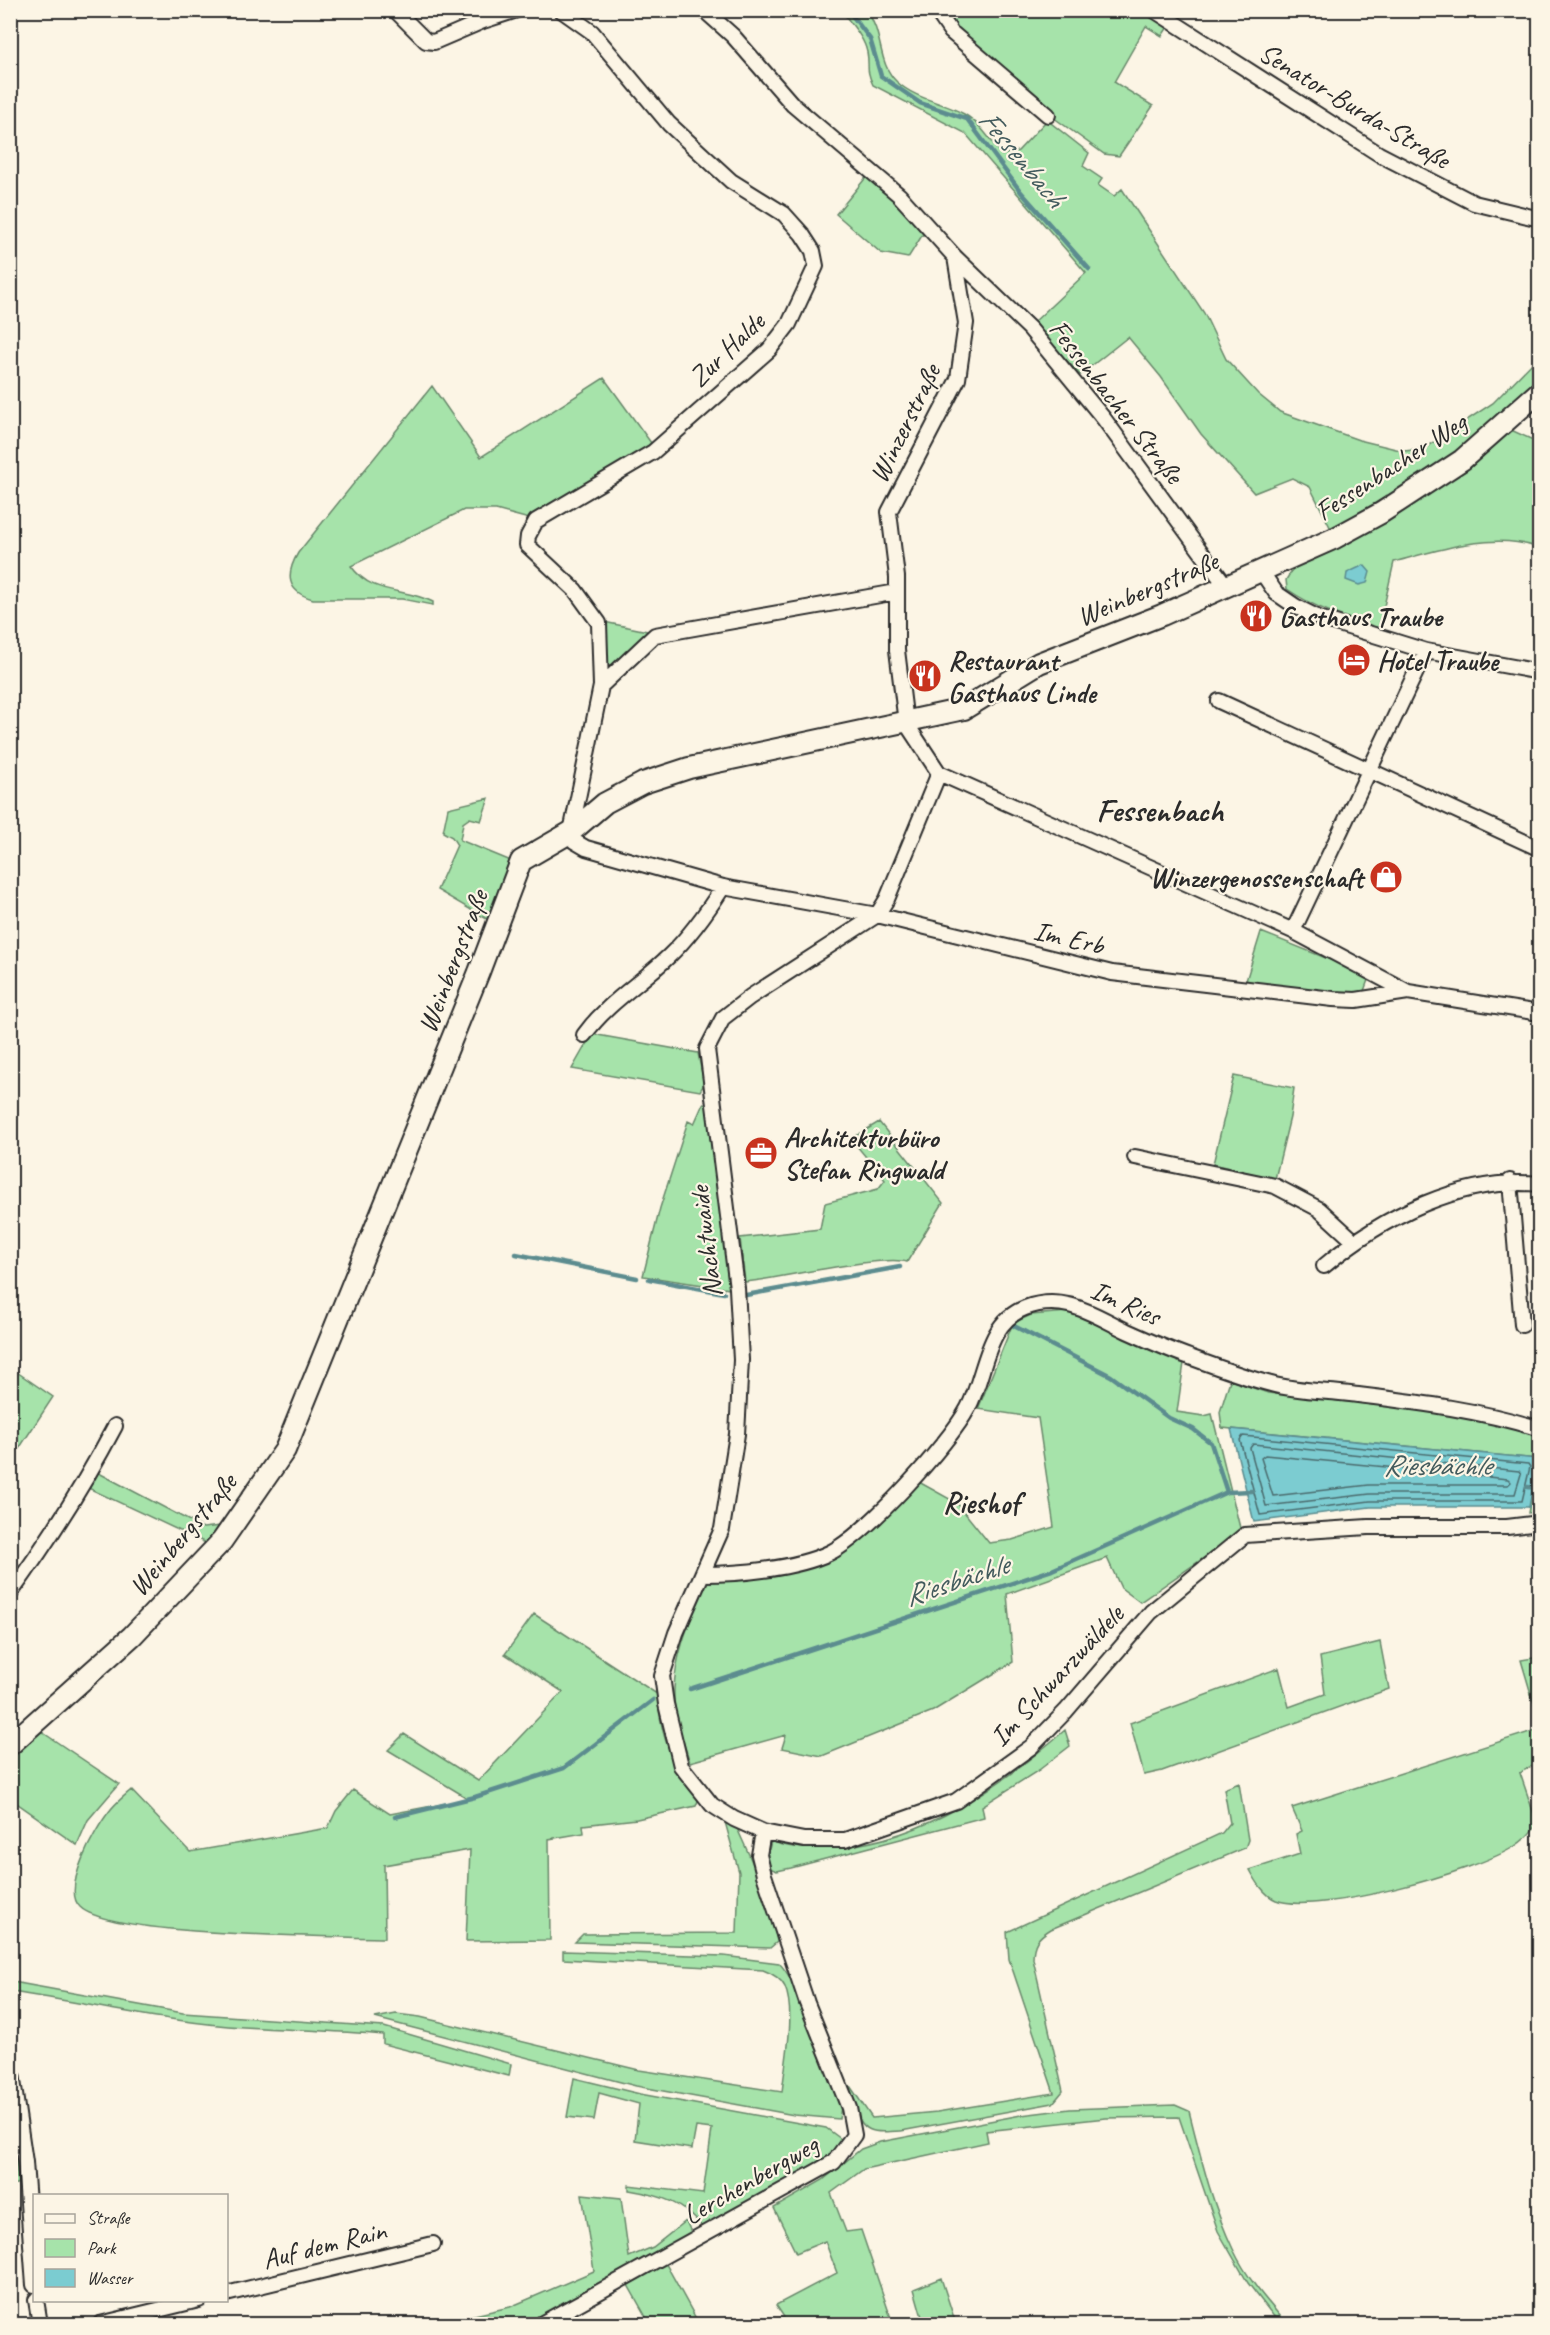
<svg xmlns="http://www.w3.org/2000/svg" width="1550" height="2335" viewBox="0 0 1550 2335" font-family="Caveat,sans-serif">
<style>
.green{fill:#a6e3aa;stroke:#68876a;stroke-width:1.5}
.water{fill:#7bccd1;stroke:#5b8c8f;stroke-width:1.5}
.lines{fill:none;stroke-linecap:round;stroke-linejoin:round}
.shore{stroke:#4b6b6d;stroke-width:1.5}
.stream{stroke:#5b8c8f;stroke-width:4.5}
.street-casing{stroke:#2b2b2b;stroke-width:18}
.secondary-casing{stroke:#2b2b2b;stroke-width:24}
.street{stroke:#fcf5e5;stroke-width:14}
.secondary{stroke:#fcf5e5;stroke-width:20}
.labels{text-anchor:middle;stroke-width:4.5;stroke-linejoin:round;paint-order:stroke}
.street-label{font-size:28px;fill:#2b2b2b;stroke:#fcf5e5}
.poi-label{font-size:28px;font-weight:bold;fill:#2b2b2b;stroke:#fcf5e5;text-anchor:start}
.water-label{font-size:30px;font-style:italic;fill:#435b5d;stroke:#fcf5e5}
.neighbourhood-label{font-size:30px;font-weight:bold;fill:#2b2b2b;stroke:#fcf5e5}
.quarter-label{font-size:32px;font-weight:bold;fill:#2b2b2b;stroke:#fcf5e5}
</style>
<rect width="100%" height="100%" fill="#fcf5e5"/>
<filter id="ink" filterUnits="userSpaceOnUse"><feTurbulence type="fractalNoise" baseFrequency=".0167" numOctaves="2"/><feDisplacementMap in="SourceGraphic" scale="12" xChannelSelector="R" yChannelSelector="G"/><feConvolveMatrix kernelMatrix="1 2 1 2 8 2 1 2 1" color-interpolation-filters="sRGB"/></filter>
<g filter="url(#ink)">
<path class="green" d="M 842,11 L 867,11 C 884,35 877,63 897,82 C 917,100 943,102 964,114 C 980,123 991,141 1002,155 L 1018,151 L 1047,120 L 1089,153 L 1083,166 L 1102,179 L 1098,185 L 1114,196 L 1122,189 L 1204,313 L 1226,359 L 1258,394 L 1280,412 L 1359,440 L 1404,451 L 1423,449 L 1493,403 L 1539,356 L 1539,382 L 1457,455 L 1331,529 L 1310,487 L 1292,478 L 1254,493 L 1201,434 L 1161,377 L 1128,337 L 1080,375 L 1033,323 L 1086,273 L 965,133 L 873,85 C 865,68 870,67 867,52 C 864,37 850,23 842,11 Z
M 942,11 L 1142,11 L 1168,27 L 1162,36 L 1146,26 L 1114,82 L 1153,106 L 1119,156 L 1104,154 L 1050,115 L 961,37 Z
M 868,175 L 889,192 L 923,234 L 908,258 L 881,253 L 836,214 Z
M 604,378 L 654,447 L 529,519 L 496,510 L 464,510 L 351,566 C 372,596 403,587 433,602 L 433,605 L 402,599 L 313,599 C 287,592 285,575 298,553 L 432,386 L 481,457 Z
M 1511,430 L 1533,440 L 1539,432 L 1539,548 C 1495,531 1438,550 1394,562 L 1379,628 C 1346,618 1316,609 1287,589 L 1286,580 L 1293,568 L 1391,516 L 1471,467 Z
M 604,622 L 652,632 L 613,666 L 609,667 L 604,664 Z
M 489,798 L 481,821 L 470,818 L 463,823 L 460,840 L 511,861 L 490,921 L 437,890 L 457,845 L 452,837 L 443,832 L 448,808 Z
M 1261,932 L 1358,971 L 1368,980 L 1364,991 L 1355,996 L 1245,984 Z
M 592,1034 L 698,1053 L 704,1084 L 700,1091 L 572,1069 Z
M 1234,1076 L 1294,1088 L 1290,1117 L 1275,1179 L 1213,1164 Z
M 703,1104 L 707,1105 L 730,1289 L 643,1276 L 660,1208 L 688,1121 L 694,1124 Z
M 879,1122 L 943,1203 L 907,1262 C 884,1254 778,1279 745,1282 L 740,1238 L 820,1229 L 825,1203 L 878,1189 L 885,1180 L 851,1139 Z
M 1067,1312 L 1101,1323 L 1184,1363 L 1177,1412 L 1204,1416 L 1212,1414 L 1241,1532 L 1140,1602 L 1121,1588 L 1107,1558 L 1007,1594 L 1013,1662 L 933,1711 L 822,1756 L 782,1748 L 786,1735 L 690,1762 C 682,1739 673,1714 674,1690 C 675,1651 693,1614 707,1579 L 807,1564 L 917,1481 L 957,1503 L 989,1543 L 1012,1540 L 1054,1527 L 1038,1418 L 978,1409 L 1013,1323 L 1031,1315 Z
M 11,1368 L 53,1397 L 11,1461 Z
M 1230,1380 L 1268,1393 L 1439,1412 L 1540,1435 L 1539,1512 L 1528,1513 L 1538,1459 L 1222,1428 L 1220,1412 Z
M 95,1471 L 203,1528 L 221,1526 L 208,1544 L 86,1487 Z
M 534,1614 L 657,1694 C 662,1743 670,1759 699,1798 L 696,1806 L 637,1819 L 583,1825 L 584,1833 L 549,1839 L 550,1940 L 466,1941 L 470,1850 L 384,1865 L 385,1938 C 333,1936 110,1937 80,1907 C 61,1889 95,1830 108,1813 C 114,1804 123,1797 131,1790 L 190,1852 L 328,1828 L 336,1811 L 353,1790 L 390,1814 L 469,1799 L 388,1750 L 404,1734 L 478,1781 L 563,1692 L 505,1654 Z
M 1380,1642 L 1389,1689 L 1162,1771 L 1144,1775 L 1130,1723 L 1279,1668 L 1289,1707 L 1325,1694 L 1320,1657 Z
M 1539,1657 L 1540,1657 L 1539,1721 L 1521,1660 Z
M 36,1728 L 119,1784 L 88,1820 L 77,1845 L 11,1799 L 11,1753 Z
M 1539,1729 L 1539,1761 L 1520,1773 L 1537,1823 C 1532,1832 1524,1840 1515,1846 C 1478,1871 1317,1916 1276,1900 C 1264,1895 1256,1881 1250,1870 L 1300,1854 L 1296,1834 L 1302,1831 L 1292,1808 Z
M 1065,1730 L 1070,1746 L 1039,1770 L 982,1806 L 984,1817 L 791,1868 L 777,1871 L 767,1867 L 766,1862 L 771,1841 C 794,1850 815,1849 839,1847 C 927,1839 1000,1786 1065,1730 Z
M 1239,1783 L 1248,1840 L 1245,1848 L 1051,1929 C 1038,1937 1033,1943 1033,1959 L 1063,2091 L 1053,2103 L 901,2131 C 873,2133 861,2134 854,2104 C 852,2098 849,2091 850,2086 L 872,2118 L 937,2112 L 1054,2093 L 1009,1959 L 1007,1932 L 1222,1833 L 1230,1823 L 1224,1789 Z
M 725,1822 L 736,1826 C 751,1857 772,1908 777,1942 L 770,1948 L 575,1942 L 583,1934 L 737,1933 L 739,1872 Z
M 563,1951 L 724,1956 L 779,1963 C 803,1987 828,2072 841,2107 L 839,2119 L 794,2115 L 636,2086 L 375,2018 L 396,2014 L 420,2017 L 639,2070 L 782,2092 C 785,2063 796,2013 785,1987 C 781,1978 771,1973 763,1970 L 563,1959 Z
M 13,1982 L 183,2013 L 384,2027 L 511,2064 L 509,2076 L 383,2044 L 383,2035 C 331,2030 279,2030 228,2026 C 155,2020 83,2002 11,1992 Z
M 574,2078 L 640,2094 L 826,2128 L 841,2139 L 840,2147 L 834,2155 L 703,2228 C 684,2202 659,2195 629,2190 L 629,2185 L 703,2194 L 712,2129 L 696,2127 L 692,2149 L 635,2140 L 639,2104 L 599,2093 L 594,2120 L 567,2117 Z
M 10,2095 L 21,2183 L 11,2185 L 10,2185 Z
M 1175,2105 L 1189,2111 C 1201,2158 1212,2205 1233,2249 C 1246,2277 1267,2301 1287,2324 L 1279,2323 L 1248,2283 L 1218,2231 L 1179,2117 L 1106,2118 L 986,2131 L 988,2142 L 864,2169 L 831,2193 L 846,2232 L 861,2230 L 893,2324 L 763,2324 L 784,2317 L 776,2305 L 837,2273 L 825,2241 L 796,2253 L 774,2208 L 823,2180 L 861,2149 L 880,2142 L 1021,2115 L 1070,2109 Z
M 582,2194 L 621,2198 L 629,2257 L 653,2247 L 686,2221 L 691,2232 L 684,2242 L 528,2324 L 453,2324 L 452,2320 L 510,2307 L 594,2271 Z
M 666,2263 L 666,2264 L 699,2324 L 650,2324 L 628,2285 Z
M 941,2278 L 956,2324 L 924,2324 L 914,2289 Z"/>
<path class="water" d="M 1364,565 L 1370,572 L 1367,583 L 1359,585 L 1346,580 L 1347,573 Z
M 1231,1429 L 1538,1459 L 1529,1507 L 1370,1507 L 1254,1522 Z"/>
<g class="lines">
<path class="shore" d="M 1243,1436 L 1528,1464 L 1530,1467 L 1522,1501 L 1370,1501 L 1260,1515 L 1240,1440 Z
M 1253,1444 L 1519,1471 L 1521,1474 L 1515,1494 L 1370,1494 L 1266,1506 L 1250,1448 Z
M 1265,1455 L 1508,1479 L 1511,1482 L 1508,1485 L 1369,1485 L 1273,1496 L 1261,1458 Z"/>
<path class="stream" d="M 848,10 L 870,39 L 881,76 L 920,103 L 967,119 L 1021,192 L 1089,269
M 516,1254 L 637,1278
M 649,1279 L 724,1293
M 746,1295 L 900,1267
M 1014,1326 L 1111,1376 L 1169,1418 L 1193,1429 L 1211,1443 L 1227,1492
M 1527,1487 L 1540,1488
M 690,1689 L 1052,1570 L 1227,1492 L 1252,1491
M 395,1817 L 475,1797 L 564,1768 L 653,1700"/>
<defs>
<path id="street" d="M 395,10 L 426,41 L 434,42 L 483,21 L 517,10
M 561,10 L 592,32 L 669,124 L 731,181 L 784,214 L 802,234 L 813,251 L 816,266 L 789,324 L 769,350 L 653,452 L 536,521 L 528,536 L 527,545 L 575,590 L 599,623 L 601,686 L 571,832 L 574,841 L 586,848 L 723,887 L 877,915 L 1112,973 L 1333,999 L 1356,1000 L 1408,992
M 704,10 L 733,36 L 793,105 L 899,195 L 955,257 L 1030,329 L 1104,419 L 1226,586
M 936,10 L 951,32 L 1048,115
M 1154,10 L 1379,154 L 1474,203 L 1540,219
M 955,257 L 966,323 L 958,379 L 889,512 L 897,577 L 897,650 L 906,723 L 939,773 L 1293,931 L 1408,992 L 1540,1013
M 1261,571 L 1276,593 L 1295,606 L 1319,618 L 1426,651 L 1540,672
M 601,686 L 655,635 L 897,592
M 1219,701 L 1540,849
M 939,773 L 887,899 L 877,915 L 750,997 L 723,1018 L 707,1049 L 737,1288 L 741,1360 L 737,1434 L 722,1529 L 676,1633 L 662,1676 L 666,1704 L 681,1766 L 712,1805 L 734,1819 L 763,1832 L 804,1840 L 845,1840 L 956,1801 L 1031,1747 L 1066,1711 L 1151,1612 L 1245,1535 L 1368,1527 L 1507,1527 L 1540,1523
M 1293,931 L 1426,651
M 584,1035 C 607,1003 640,984 669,956 C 690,936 707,912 723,887
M 1135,1157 L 1275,1186 L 1319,1209 L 1354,1241
M 1510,1181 L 1522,1325
M 1324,1266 C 1382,1217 1462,1176 1540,1184
M 702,1574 C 739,1574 795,1569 829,1553 C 865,1536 949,1444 968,1408 C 986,1375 985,1323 1025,1308 C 1065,1293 1093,1315 1127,1331 C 1147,1340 1167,1349 1187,1356 C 1214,1366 1243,1377 1271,1384 C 1296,1391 1324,1391 1350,1394 C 1414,1402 1477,1409 1540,1429
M 10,1594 C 49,1540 84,1485 115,1426
M 10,2060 L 25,2162 L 34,2285
M 226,2294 L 433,2244
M 36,2300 L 40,2324
M 100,2324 L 199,2300
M 541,2324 L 834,2162 L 854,2135 L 849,2108 L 807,2003 L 764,1875 L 759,1855 L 763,1832"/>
<path id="secondary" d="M 10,1745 L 132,1636 L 222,1541 L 285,1450 L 479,972 L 521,861 L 571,832 L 605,803 L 643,783 L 689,768 L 964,709 L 1039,663 L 1162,615 L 1335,538 L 1381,513 L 1462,460 L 1540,391"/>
</defs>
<use href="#street" class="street-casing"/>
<use href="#secondary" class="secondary-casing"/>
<use href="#street" class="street"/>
<use href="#secondary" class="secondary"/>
</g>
</g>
<defs>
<symbol id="restaurant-disc" viewBox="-11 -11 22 22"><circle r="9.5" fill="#c8321e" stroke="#fcf5e5"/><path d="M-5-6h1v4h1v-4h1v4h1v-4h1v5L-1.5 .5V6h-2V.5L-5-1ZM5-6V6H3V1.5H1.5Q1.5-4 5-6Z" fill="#fff"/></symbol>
<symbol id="hotel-disc" viewBox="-11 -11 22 22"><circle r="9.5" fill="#c8321e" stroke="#fcf5e5"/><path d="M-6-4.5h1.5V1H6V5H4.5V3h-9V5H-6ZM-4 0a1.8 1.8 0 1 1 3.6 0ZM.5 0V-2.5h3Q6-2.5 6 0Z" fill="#fff"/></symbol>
<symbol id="shop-disc" viewBox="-11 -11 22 22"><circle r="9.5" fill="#c8321e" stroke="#fcf5e5"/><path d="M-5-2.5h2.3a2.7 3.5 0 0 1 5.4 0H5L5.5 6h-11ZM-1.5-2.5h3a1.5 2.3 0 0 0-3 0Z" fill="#fff"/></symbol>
<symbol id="office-disc" viewBox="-11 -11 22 22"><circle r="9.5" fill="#c8321e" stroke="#fcf5e5"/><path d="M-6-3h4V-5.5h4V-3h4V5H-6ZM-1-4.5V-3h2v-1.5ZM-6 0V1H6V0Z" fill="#fff"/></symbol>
</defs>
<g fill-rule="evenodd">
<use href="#restaurant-disc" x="1237" y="597" width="38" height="38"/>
<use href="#hotel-disc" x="1335" y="641" width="38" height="38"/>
<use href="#restaurant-disc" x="906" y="657" width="38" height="38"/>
<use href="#shop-disc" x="1367" y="858" width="38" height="38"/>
<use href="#office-disc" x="742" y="1134" width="38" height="38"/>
</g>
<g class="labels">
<g class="street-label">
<text transform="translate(1355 105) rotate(31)" y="10">Senator-Burda-Straße</text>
<text transform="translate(726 349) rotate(-44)" y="10">Zur Halde</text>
<text transform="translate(1117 401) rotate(52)" y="10">Fessenbacher Straße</text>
<text transform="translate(904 423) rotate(-64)" y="10">Winzerstraße</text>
<text transform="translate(1390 466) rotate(-33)" y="10">Fessenbacher Weg</text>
<text transform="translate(1147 588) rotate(-23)" y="10">Weinbergstraße</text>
<text transform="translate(1069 937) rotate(13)" y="10">Im Erb</text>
<text transform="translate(452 961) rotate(-69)" y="10">Weinbergstraße</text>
<text transform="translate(705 1242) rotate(-97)" y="10">Nachtwaide</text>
<text transform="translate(1126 1302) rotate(24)" y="10">Im Ries</text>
<text transform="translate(182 1534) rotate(-50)" y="10">Weinbergstraße</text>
<text transform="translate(1056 1675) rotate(-47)" y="10">Im Schwarzwäldele</text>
<text transform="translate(750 2179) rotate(-30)" y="10">Lerchenbergweg</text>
<text transform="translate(324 2244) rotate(-14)" y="10">Auf dem Rain</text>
</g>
<g class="poi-label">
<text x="1279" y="626">Gasthaus Traube</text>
<text x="948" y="670">Restaurant<tspan x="948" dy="32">Gasthaus Linde</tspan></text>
<text x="1377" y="670">Hotel Traube</text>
<text x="1363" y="887" text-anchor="end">Winzergenossenschaft</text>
<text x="784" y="1147">Architekturbüro<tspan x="784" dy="32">Stefan Ringwald</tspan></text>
</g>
<g class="water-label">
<text transform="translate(1022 158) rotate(50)" y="10">Fessenbach</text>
<text x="1437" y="1475">Riesbächle</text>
<text transform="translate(956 1580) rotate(-18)" y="10">Riesbächle</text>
</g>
<g class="neighbourhood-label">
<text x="981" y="1513">Rieshof</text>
</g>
<g class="quarter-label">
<text x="1160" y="821">Fessenbach</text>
</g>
</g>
<rect width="1550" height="2335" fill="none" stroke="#fcf5e5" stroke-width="36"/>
<rect x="18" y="18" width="1514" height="2299" fill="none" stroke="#2b2b2b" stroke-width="2" filter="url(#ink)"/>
<rect x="33" y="2194" width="195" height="108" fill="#fcf5e5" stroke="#a8a49b" stroke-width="1.5"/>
<rect x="45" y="2214" width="30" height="9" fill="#fcf5e5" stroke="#a8a49b" stroke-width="1.5"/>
<text x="87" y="2224" font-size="18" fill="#2b2b2b">Straße</text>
<rect x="45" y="2239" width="30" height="18" fill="#a6e3aa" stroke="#a8a49b" stroke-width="1.5"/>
<text x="87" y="2254" font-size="18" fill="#2b2b2b">Park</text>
<rect x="45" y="2269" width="30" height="18" fill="#7bccd1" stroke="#a8a49b" stroke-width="1.5"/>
<text x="87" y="2284" font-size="18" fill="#2b2b2b">Wasser</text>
</svg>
